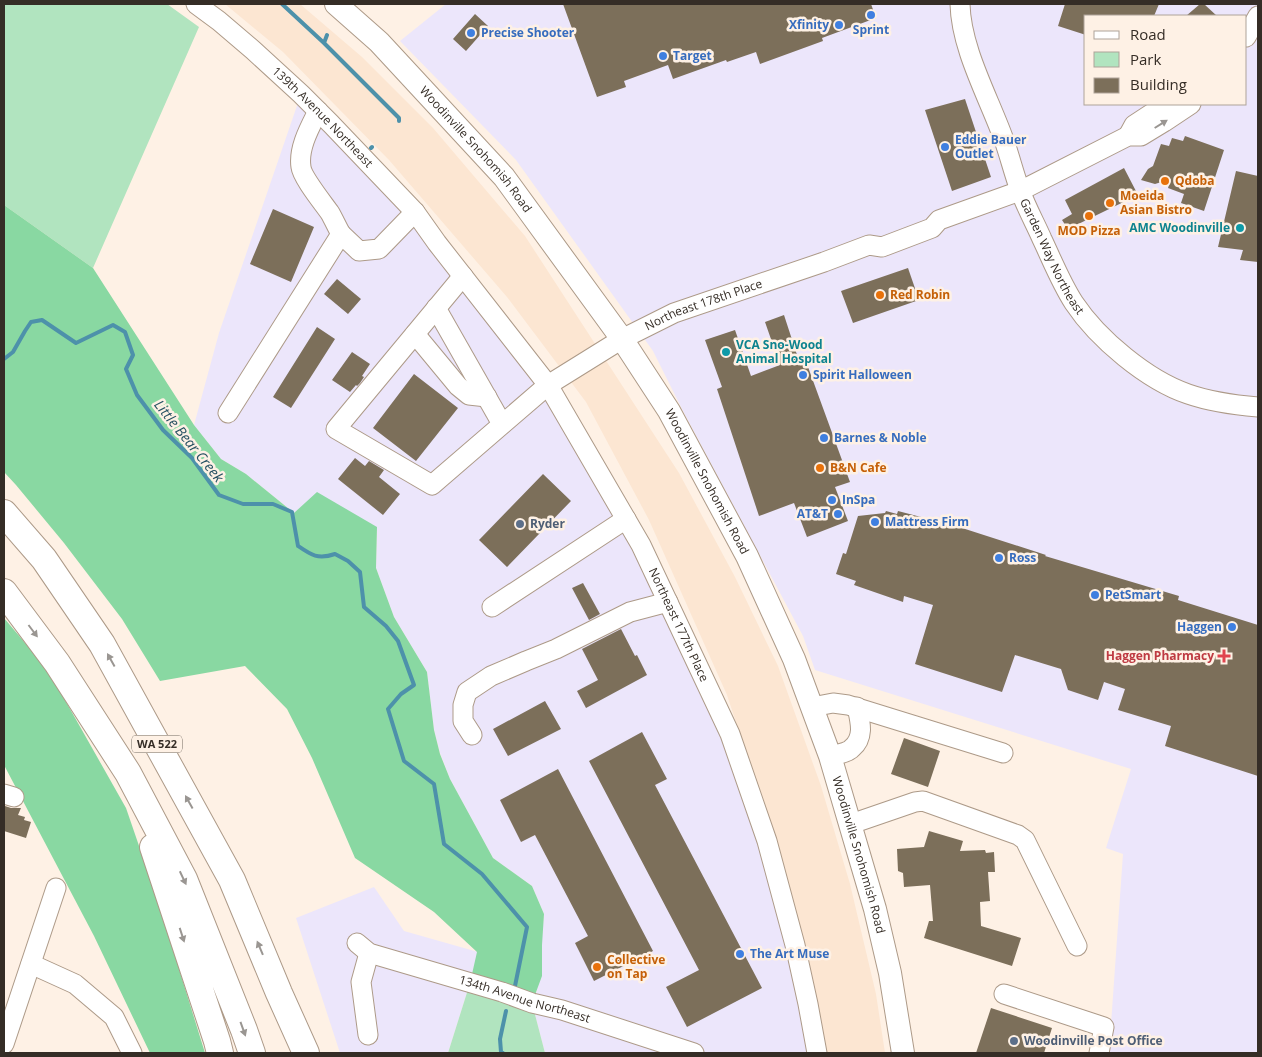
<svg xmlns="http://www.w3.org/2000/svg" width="1262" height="1057" viewBox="0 0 1262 1057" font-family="'Open Sans',sans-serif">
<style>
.commercial{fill:#ece6fb;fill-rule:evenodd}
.built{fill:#fce6d2}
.green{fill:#b1e4bf}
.forest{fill:#89d8a2}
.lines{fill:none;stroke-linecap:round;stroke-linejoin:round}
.stream{stroke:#4d91aa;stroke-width:4}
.building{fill:#7c6f5a}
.minor-casing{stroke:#ad9a88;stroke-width:21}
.major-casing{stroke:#ad9a88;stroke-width:24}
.highway-casing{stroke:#ad9a88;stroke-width:28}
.minor{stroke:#fff;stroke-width:19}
.major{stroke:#fff;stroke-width:22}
.highway{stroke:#fff;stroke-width:26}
.oneway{fill:#9a9692}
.shop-dot{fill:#3f7fe0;stroke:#fef1e5;stroke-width:2}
.food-dot{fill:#e8710a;stroke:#fef1e5;stroke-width:2}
.culture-dot{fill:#0f9aa8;stroke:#fef1e5;stroke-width:2}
.service-dot{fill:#5c6f8a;stroke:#fef1e5;stroke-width:2}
.health-dot{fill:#e0444e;stroke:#fef1e5;stroke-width:2}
.labels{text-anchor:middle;stroke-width:5;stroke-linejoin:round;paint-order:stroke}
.shield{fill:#fef1e5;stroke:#71685f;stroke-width:1}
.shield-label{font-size:11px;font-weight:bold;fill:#352d26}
.shop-label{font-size:12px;font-weight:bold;fill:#366cbe;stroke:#fef1e5;text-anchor:start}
.street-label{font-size:12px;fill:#352d26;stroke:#fef1e5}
.food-label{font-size:12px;font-weight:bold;fill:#c56008;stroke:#fef1e5;text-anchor:start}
.culture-label{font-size:12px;font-weight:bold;fill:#0d838f;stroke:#fef1e5;text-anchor:end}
.service-label{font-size:12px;font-weight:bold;fill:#4e5e75;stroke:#fef1e5;text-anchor:start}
.health-label{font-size:12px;font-weight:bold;fill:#be3a42;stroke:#fef1e5;text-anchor:end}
.water-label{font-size:14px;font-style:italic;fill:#265162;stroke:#fef1e5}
</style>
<rect width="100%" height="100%" fill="#fef1e5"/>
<path class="commercial" d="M 446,4 L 1258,4 L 1258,1053 L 1109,1053 L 1123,854 L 1106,848 L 1131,769 L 815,670 L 803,636 L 683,411 L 653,351 L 516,160 L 400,41 ZM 1086,16 L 1246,16 L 1246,104 L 1086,104 Z
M 301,94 L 331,124 L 548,385 L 730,734 L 817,1053 L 545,1053 L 532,1003 L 537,990 L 544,914 L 532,886 L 493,858 L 450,779 L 440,753 L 434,730 L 427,672 L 394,617 L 376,568 L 377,527 L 294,513 L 246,474 L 221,459 L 194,425 L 219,333 Z
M 374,887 L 404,931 L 478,952 L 470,983 L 448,1053 L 340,1053 L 296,918 Z"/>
<path class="built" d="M 225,4 L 300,4 L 362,57 L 433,128 L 525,236 L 679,473 L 735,577 L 778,666 L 821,786 L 850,884 L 876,994 L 885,1053 L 824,1053 L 770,824 L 727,695 L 649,520 L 586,402 L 507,297 L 389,160 L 283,52 Z"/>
<path class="green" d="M 4,4 L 167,4 L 199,27 L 93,268 L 4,205 Z
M 470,983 L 532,1003 L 545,1053 L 448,1053 Z"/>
<path class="forest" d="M 4,205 L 93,268 L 194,425 L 221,459 L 246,474 L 294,513 L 317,492 L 377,527 L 376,568 L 394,617 L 427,672 L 434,730 L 440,754 L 450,779 L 493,858 L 532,886 L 544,914 L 542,945 L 542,976 L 532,1003 L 470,983 L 477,952 L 434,912 L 355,858 L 312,758 L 287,709 L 245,666 L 160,681 L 122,619 L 64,543 L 16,485 L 4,472 Z
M 4,618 L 48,670 L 126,808 L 159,904 L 205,1053 L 150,1053 L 94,936 L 4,765 Z"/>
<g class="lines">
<path class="stream" d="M 282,4 L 324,43
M 327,35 L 324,43 L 399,118 L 399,121
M 371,148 L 372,147
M 4,359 L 13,352 L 25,331 L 31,322 L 42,320 L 76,343 L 113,325 L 125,332 L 133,355 L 126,369 L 137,395 L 163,430 L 192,458 L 219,495 L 243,504 L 273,504 L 292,512 L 298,546 C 311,555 318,560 335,554 L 348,561 L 360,572 L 364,607 L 386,626 L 398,641 L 414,685 L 401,694 L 388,709 L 404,761 L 434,784 L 444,844 L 482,874 L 527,927 L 515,986
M 503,1053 L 501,1052 L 500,1039 L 506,1011"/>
</g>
<path class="building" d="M 563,4 L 871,4 L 876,18 L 822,38 L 823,41 L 760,64 L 756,52 L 727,62 L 726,60 L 673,79 L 668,65 L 624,81 L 626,87 L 597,97 Z
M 1065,4 L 1159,4 L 1154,16 L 1086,16 L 1086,35 L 1058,26 Z
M 1200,4 L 1204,4 L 1217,16 L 1186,16 Z
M 475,14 L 488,26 L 466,51 L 453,39 Z
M 965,99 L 991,177 L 952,191 L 925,110 Z
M 1185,136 L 1224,150 L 1204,211 L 1181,203 L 1184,194 L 1168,188 L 1171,179 L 1155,184 L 1141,180 L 1148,169 L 1153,166 L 1161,144 L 1169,146 L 1172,138 L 1183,141 Z
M 1124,168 L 1138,195 L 1068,229 L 1062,220 L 1072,214 L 1065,200 Z
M 1236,171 L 1258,176 L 1258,262 L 1240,260 L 1243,250 L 1218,247 Z
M 273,209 L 314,227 L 291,282 L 250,264 Z
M 908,268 L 919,300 L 853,323 L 841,291 Z
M 337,279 L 361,299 L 348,314 L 324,294 Z
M 784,315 L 798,358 L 804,356 L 850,482 L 835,487 L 848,521 L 807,537 L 794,503 L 759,516 L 717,389 L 722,387 L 705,340 L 735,330 L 751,376 L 780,365 L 765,322 Z
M 317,327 L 335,339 L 291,408 L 273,397 Z
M 352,352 L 370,364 L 362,376 L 364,377 L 360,383 L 357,386 L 356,385 L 350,392 L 332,380 Z
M 414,374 L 458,408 L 416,461 L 373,428 Z
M 355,458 L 365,466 L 369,461 L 384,470 L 379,477 L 400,494 L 383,515 L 338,479 Z
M 543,474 L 571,501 L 507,567 L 479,540 Z
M 886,511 L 897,514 L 898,511 L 959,527 L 1046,555 L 1045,556 L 1179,596 L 1178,600 L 1258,625 L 1258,776 L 1165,746 L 1171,726 L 1118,710 L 1125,689 L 1104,682 L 1098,700 L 1068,690 L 1061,669 L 1015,655 L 1002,692 L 915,664 L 933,605 L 904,596 L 903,602 L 854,585 L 856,581 L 836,574 L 843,553 L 846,554 L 858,516 L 885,513 Z
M 583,583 L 600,614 L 589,620 L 572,588 Z
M 621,629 L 635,656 L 637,655 L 647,675 L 586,708 L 577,691 L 598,680 L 582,649 Z
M 545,701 L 561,729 L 508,756 L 493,729 Z
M 642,732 L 667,779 L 655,785 L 762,988 L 687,1027 L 666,987 L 699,970 L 589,761 Z
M 904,738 L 940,751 L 928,787 L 891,774 Z
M 558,769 L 653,951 L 594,981 L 575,943 L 588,936 L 535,835 L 521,842 L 500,800 Z
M 5,806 L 11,808 L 21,808 L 18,815 L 25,817 L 24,820 L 31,822 L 26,838 L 4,831 L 4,810 Z
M 929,831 L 963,841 L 960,851 L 985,850 L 986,853 L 994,852 L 995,872 L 988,872 L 990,901 L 980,902 L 981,926 L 1021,938 L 1012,966 L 924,938 L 929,921 L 933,921 L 930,885 L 904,887 L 903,873 L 898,871 L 897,849 L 924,847 Z
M 991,1008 L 1052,1028 L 1044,1053 L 976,1053 Z"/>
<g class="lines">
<defs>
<g id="minor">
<path id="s1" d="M 196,4 L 219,21 L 253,50 L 301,94 L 331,124 L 415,212 L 437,243 L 548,385 L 641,545 L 730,734 L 767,841 L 795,945 L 808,1004 L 817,1053"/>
<path id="s2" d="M 960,4 C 961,49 989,98 1004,140 C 1010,157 1014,174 1020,190 C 1026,207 1035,223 1042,239 C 1052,260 1061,283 1074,303 C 1098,339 1147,380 1188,394 C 1211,402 1234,405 1258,407"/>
<path d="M 1246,37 L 1258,16"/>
<path d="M 1128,136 L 1134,125 L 1166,104"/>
<path d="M 341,234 L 359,251 L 379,249 L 415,212"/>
<path id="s3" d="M 463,276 L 336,429 L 432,485 L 548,385 L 622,339 L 674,313 L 824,262 L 869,245 L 882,247 L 932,228 L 939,220 L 1020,191 L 1128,136 L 1141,136 L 1164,122 L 1191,104"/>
<path d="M 436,308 L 502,424"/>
<path d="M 415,334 L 458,386 L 469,395 L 487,397"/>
<path d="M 228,413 L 341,234 C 337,227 334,220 330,213 C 323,203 302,177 301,167 C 298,148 310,127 318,111"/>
<path d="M 492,607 L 626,519"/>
<path d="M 812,707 L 833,703 L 848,705 L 1003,753"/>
<path d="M 472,735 L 463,721 L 463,705 L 467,692 L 491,676 L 526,661 L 556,649 L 630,612 L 668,602"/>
<path d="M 830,756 C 836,755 849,752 852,748 C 865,737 860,721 857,707"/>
<path d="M 4,794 L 14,797"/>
<path d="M 851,824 L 915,802 L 923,801 L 1018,835 L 1025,840 L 1077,946"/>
<path id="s4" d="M 357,943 L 369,953 L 502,992 L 532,1003 L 562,1010 L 694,1053"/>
<path d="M 31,964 L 75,984 L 114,1017 L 132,1053"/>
<path d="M 1004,994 L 1104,1027 L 1099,1053"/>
<path d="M 368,1035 L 361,982 L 369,953"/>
<path d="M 4,1044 L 56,888"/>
</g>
<g id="major">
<path id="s5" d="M 336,4 L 379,42 L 504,177 L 622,339 L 669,411 L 747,556 L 794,659 L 830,756 L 875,909 L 890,973 L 903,1053"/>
</g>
<path id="highway" d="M 4,513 L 44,559 L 102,644 L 232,880 L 279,993 L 306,1053
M 4,592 L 57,663 L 128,773 L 184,879 L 244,1030 L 252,1053
M 153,847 L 217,1041 L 220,1053"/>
</defs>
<use href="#minor" class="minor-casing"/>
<use href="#major" class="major-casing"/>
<use href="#highway" class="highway-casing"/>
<use href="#minor" class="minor"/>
<use href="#major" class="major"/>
<use href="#highway" class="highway"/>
</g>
<defs><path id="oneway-solid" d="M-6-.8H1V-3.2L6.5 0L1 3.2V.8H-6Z" transform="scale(1.25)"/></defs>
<g class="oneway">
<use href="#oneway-solid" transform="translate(1161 124) rotate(-32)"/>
<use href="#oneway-solid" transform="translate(33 631) rotate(53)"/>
<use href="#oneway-solid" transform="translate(111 660) rotate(-119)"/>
<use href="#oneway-solid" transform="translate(189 802) rotate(-119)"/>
<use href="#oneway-solid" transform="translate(183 878) rotate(65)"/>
<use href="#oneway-solid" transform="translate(182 935) rotate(72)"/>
<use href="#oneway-solid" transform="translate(260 948) rotate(-113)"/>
<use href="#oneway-solid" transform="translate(243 1029) rotate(70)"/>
</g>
<g class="shop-dot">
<circle cx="871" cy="15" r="5"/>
<circle cx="839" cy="25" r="5"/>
<circle cx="471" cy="33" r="5"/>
<circle cx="663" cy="56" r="5"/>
<circle cx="945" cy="147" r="5"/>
<circle cx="803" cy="375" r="5"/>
<circle cx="824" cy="438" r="5"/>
<circle cx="832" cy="500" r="5"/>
<circle cx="838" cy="514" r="5"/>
<circle cx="875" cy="522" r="5"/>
<circle cx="999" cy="558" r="5"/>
<circle cx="1095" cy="595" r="5"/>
<circle cx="1232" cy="627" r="5"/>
<circle cx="740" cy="954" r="5"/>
</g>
<g class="food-dot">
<circle cx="1165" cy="181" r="5"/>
<circle cx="1110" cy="203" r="5"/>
<circle cx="1089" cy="216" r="5"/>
<circle cx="880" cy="295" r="5"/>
<circle cx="820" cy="468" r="5"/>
<circle cx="597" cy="967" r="5"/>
</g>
<g class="culture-dot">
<circle cx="1240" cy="228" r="5"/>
<circle cx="726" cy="352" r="5"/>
</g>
<g class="service-dot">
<circle cx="520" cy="524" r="5"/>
<circle cx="1014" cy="1041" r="5"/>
</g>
<path class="health-dot" d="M1221.5 648.5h5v5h5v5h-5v5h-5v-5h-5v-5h5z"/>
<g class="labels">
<rect class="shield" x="132" y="735.5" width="50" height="17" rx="4"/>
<g class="shield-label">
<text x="157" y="748">WA 522</text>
</g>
<g class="shop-label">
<text x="829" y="29" text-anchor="end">Xfinity</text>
<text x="871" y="34" text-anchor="middle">Sprint</text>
<text x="481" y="37">Precise Shooter</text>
<text x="673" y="60">Target</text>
<text x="955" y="144">Eddie Bauer<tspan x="955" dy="14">Outlet</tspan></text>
<text x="813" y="379">Spirit Halloween</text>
<text x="834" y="442">Barnes &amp; Noble</text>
<text x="842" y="504">InSpa</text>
<text x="828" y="518" text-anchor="end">AT&amp;T</text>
<text x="885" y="526">Mattress Firm</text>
<text x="1009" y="562">Ross</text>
<text x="1105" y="599">PetSmart</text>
<text x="1222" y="631" text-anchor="end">Haggen</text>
<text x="750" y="958">The Art Muse</text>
</g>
<g class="street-label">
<text dy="4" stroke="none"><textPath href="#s1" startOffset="170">139th Avenue Northeast</textPath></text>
<text dy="4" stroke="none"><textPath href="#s5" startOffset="202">Woodinville Snohomish Road</textPath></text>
<text dy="4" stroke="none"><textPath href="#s2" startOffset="270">Garden Way Northeast</textPath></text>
<text dy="4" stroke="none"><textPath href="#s3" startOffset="639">Northeast 178th Place</textPath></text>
<text dy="4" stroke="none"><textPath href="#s5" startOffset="608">Woodinville Snohomish Road</textPath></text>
<text dy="4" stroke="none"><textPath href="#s1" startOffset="794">Northeast 177th Place</textPath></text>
<text dy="4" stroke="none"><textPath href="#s5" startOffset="1012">Woodinville Snohomish Road</textPath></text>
<text dy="4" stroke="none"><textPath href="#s4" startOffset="178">134th Avenue Northeast</textPath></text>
</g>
<g class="food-label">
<text x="1175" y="185">Qdoba</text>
<text x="1120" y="200">Moeida<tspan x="1120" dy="14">Asian Bistro</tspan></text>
<text x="1089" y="235" text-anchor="middle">MOD Pizza</text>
<text x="890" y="299">Red Robin</text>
<text x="830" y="472">B&amp;N Cafe</text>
<text x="607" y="964">Collective<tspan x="607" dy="14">on Tap</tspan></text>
</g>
<g class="culture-label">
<text x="1230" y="232">AMC Woodinville</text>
<text x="736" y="349" text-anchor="start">VCA Sno-Wood<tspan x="736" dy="14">Animal Hospital</tspan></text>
</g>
<g class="service-label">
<text x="530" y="528">Ryder</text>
<text x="1024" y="1045">Woodinville Post Office</text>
</g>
<g class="health-label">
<text x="1214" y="660">Haggen Pharmacy</text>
</g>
<g class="water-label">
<text transform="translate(189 441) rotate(51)" y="5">Little Bear Creek</text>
</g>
</g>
<rect width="1262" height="1057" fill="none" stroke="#352d26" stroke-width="10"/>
<rect x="1084" y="15" width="162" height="90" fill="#fef1e5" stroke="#aea399"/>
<rect x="1094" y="31" width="25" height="8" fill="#ffffff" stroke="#aea399"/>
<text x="1130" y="40" font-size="15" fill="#352d26">Road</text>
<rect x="1094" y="52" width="25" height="15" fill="#b1e4bf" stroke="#aea399"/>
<text x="1130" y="65" font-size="15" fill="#352d26">Park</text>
<rect x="1094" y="78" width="25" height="15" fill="#7c6f5a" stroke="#aea399"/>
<text x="1130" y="90" font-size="15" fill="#352d26">Building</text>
</svg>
